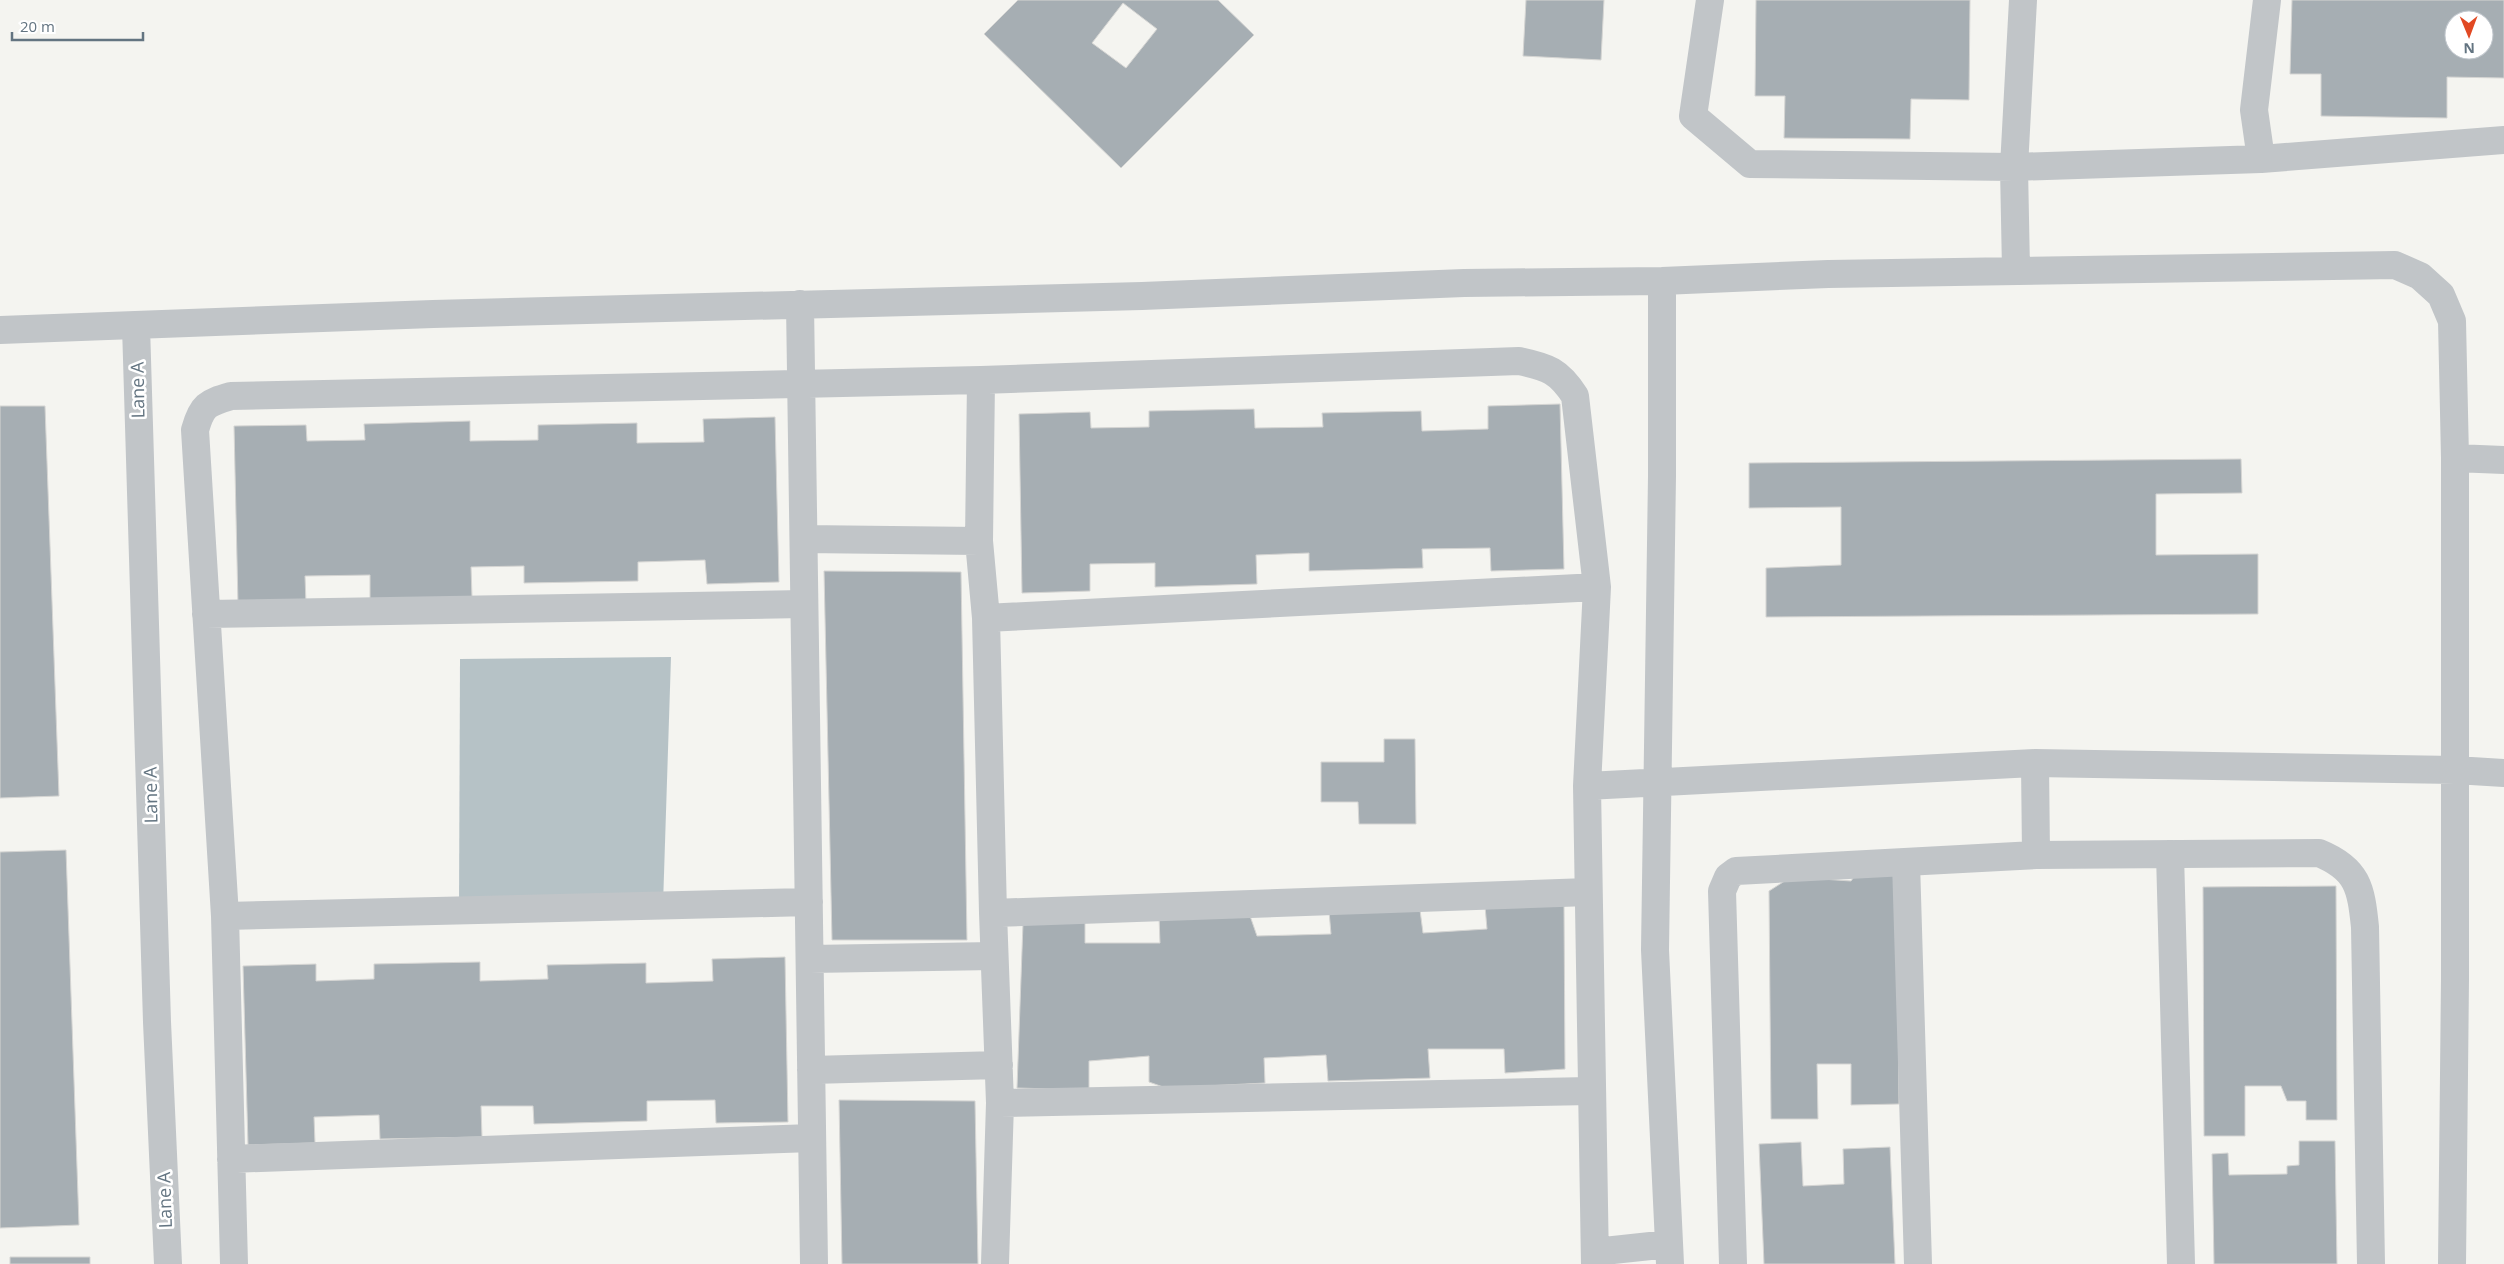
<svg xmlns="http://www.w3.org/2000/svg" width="2504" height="1264" viewBox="0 0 2504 1264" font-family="'Open Sans',sans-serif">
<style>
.water{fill:#b6c2c6}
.building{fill:#a6aeb3;stroke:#d5d5d3;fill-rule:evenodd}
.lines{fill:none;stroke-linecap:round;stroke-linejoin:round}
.minor{stroke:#c1c5c8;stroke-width:28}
.labels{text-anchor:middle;stroke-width:5;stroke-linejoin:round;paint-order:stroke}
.street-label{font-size:18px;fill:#637481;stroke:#fff}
</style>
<rect width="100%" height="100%" fill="#f4f4f0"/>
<path class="water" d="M 671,657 L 663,905 L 459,910 L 460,659 Z"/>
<path class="building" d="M 1018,0 L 1218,0 L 1254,35 L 1121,168 L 984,34 ZM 1123,3 L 1157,29 L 1126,68 L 1092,43 Z
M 1526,0 L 1604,0 L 1601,60 L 1523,56 Z
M 1756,0 L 1970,0 L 1969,100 L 1911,99 L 1910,139 L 1784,138 L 1785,96 L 1755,96 Z
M 2292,0 L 2504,0 L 2504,78 L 2447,77 L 2447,118 L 2321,116 L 2321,74 L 2290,74 ZM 2454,20 L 2484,20 L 2484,50 L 2454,50 Z
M 1560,404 L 1564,569 L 1491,571 L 1490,548 L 1422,549 L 1423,568 L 1309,571 L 1309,553 L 1256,555 L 1257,584 L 1155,587 L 1155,563 L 1090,564 L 1090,591 L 1022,593 L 1019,414 L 1090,412 L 1091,428 L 1149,427 L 1149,411 L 1254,409 L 1255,428 L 1323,427 L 1322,413 L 1421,411 L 1422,431 L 1488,429 L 1488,406 Z
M 0,406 L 45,406 L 59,796 L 0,798 Z
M 775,417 L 779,582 L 707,584 L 705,560 L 638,562 L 638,581 L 524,583 L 524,566 L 471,567 L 472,597 L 370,599 L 370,575 L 305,576 L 306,604 L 238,605 L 234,426 L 306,425 L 307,441 L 365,440 L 364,424 L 470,421 L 470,441 L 538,440 L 538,425 L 637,423 L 637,443 L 704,442 L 703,419 Z
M 2241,459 L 2242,493 L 2156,494 L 2156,555 L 2258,554 L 2258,614 L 1766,617 L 1766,568 L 1841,565 L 1841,507 L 1749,508 L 1749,463 Z
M 824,571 L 961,572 L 967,940 L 832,940 Z
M 1384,739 L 1415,739 L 1416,824 L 1359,824 L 1358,802 L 1321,802 L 1321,762 L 1384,762 Z
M 66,850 L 79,1225 L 0,1228 L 0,852 Z
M 1860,868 L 1897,868 L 1899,1104 L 1851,1105 L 1851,1064 L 1817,1064 L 1818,1119 L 1771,1119 L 1769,891 L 1791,877 L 1851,881 Z
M 2336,886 L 2337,1120 L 2306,1120 L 2306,1101 L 2287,1101 L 2281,1086 L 2245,1086 L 2245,1136 L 2204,1136 L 2203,887 Z
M 1564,905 L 1565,1069 L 1505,1073 L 1504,1049 L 1428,1049 L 1430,1078 L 1328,1081 L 1326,1055 L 1264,1058 L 1265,1083 L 1166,1088 L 1149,1082 L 1149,1056 L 1089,1061 L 1089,1090 L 1017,1088 L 1023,923 L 1085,922 L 1085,943 L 1160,943 L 1159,916 L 1249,913 L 1257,936 L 1331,934 L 1329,911 L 1420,910 L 1423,933 L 1487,929 L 1485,906 Z
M 785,957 L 788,1122 L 716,1123 L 715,1100 L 647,1101 L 647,1121 L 534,1124 L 533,1106 L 481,1106 L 482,1137 L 380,1139 L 379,1115 L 314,1117 L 315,1143 L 248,1145 L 243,966 L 316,964 L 316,981 L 374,979 L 374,964 L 480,962 L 480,981 L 548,979 L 547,965 L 646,963 L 646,983 L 713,981 L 712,959 Z
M 839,1100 L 975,1101 L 978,1264 L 842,1264 Z
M 2299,1141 L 2335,1141 L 2337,1264 L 2214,1264 L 2212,1154 L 2228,1153 L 2229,1175 L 2287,1174 L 2287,1166 L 2299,1165 Z
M 1801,1142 L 1803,1186 L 1844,1184 L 1843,1149 L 1890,1147 L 1895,1264 L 1764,1264 L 1759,1144 Z
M 10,1257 L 90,1257 L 90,1264 L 10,1264 Z"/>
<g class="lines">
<path class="minor" d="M 1710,0 L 1693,116 L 1750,164 L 2014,167 L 2261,159 L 2504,140
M 2261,159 L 2254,110 L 2267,0
M 2016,270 L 2014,167 L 2023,0
M 1662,281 L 1662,476 L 1655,950 L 1670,1264
M 800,304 L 814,1264
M 136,326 L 157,1022 L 168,1264
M 0,330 L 433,314 L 1142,296 L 1464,283 L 1662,281 L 1828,274 L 2395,265 L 2420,276 L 2441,295 L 2452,321 L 2455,458 L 2455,979 L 2452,1264
M 981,380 L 979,541 L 986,618 L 993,913 L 1000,1103
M 2455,458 L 2504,460
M 804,539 L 979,541
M 206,614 L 804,604
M 986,618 L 1597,587
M 2035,763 L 2036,855
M 1587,786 L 2035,763 L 2455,770 L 2504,773
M 2170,854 L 2181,1264
M 1906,862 L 1918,1264
M 993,913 L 1588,892
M 225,916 L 809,902
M 810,959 L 994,956
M 811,1070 L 999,1065
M 231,1159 L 812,1138
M 1595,1252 L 1669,1244
M 234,1264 L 225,916 L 195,430 C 202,405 207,403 231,396 L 981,380 L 1519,361 C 1548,367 1559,371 1575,396 L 1597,587 L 1587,786 L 1595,1264
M 995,1264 L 1000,1103 L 1591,1091
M 1733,1264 L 1722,891 L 1728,877 L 1736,871 L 2036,855 L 2319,853 C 2358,869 2361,888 2365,927 L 2371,1264"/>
</g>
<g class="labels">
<g class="street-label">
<text transform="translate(138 390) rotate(-91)" y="6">Lane A</text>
<text transform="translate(151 795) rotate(-91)" y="6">Lane A</text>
<text transform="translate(165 1200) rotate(-92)" y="6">Lane A</text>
</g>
</g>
<g transform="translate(2469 35) rotate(179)"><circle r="24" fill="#ffffff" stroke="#c1c7cd"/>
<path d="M0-4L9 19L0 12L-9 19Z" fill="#e14923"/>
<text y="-8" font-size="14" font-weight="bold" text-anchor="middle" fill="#637481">N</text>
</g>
<path d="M12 32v8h131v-8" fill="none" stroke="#637481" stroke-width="2.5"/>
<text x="20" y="32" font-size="15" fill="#637481" stroke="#ffffff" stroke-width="4" paint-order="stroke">20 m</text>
</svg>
